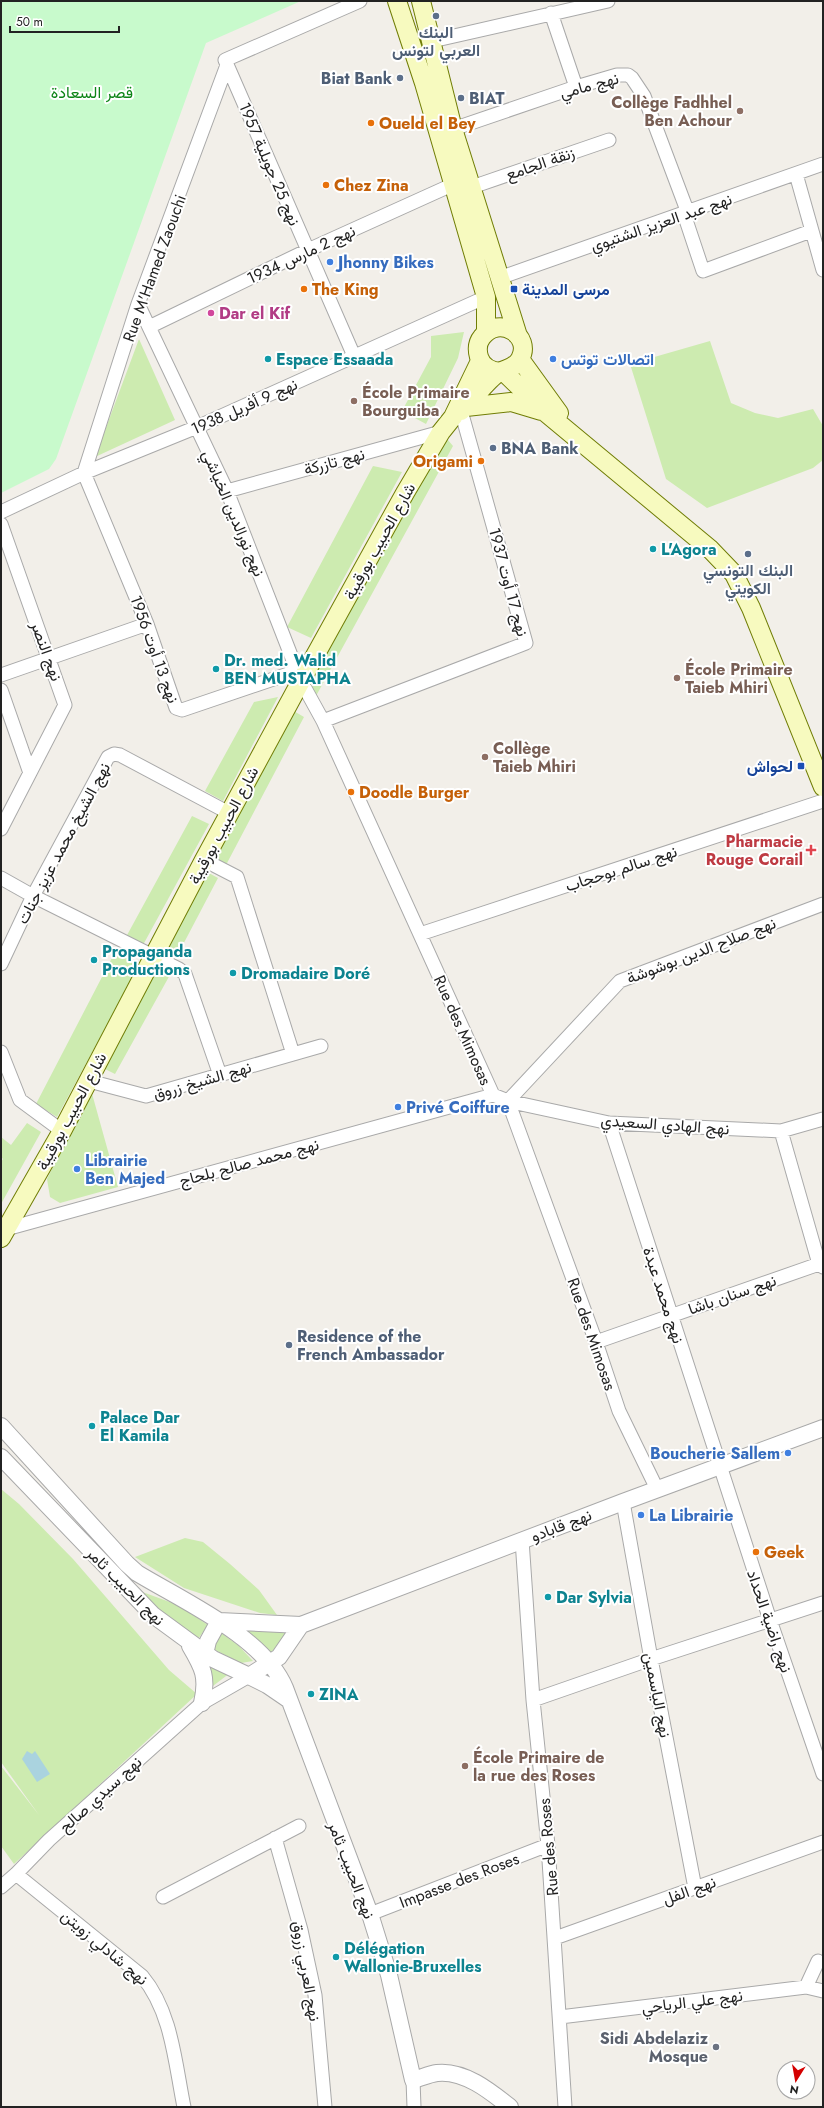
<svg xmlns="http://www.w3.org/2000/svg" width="824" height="2108" viewBox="0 0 824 2108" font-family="Jost,Vazirmatn,sans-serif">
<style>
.grass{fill:#cdebb0}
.park{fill:#c8facc}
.water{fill:#aad3df}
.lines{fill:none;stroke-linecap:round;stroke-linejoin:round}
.minor-casing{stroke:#a9a9a9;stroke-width:15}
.tertiary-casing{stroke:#a9a9a9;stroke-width:18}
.secondary-casing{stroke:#707d05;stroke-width:20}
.minor{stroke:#fff;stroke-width:13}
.tertiary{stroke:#fff;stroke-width:16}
.secondary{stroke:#f7fabf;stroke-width:18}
.service-dot{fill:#5c6f8a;stroke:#fff;stroke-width:1.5}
.education-dot{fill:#8d6e63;stroke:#fff;stroke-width:1.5}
.food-dot{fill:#e8710a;stroke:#fff;stroke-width:1.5}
.shop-dot{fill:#3f7fe0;stroke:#fff;stroke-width:1.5}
.transit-dot{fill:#1a4fb4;stroke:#fff;stroke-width:1.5}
.hotel-dot{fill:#d1479c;stroke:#fff;stroke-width:1.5}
.culture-dot{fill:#0f9aa8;stroke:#fff;stroke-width:1.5}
.health-dot{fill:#e0444e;stroke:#fff;stroke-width:1.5}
.worship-dot{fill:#6b7280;stroke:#fff;stroke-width:1.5}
.labels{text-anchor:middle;stroke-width:4;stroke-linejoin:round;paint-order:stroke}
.service-label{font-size:16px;font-weight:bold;fill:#4e5e75;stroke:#fff;text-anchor:start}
.street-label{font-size:16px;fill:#222;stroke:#fff}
.park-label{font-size:16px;fill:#0c8416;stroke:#fff}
.education-label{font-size:16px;font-weight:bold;fill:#785e54;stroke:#fff;text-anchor:start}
.food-label{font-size:16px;font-weight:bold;fill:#c56008;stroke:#fff;text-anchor:start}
.shop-label{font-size:16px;font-weight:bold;fill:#366cbe;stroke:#fff;text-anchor:start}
.transit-label{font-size:16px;font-weight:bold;fill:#164399;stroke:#fff;text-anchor:start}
.hotel-label{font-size:16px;font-weight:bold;fill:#b23c85;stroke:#fff;text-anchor:start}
.culture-label{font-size:16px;font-weight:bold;fill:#0d838f;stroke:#fff;text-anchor:start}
.health-label{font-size:16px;font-weight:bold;fill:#be3a42;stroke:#fff;text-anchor:end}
.worship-label{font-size:16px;font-weight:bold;fill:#5b616d;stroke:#fff;text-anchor:end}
</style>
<rect width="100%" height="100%" fill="#f2efe9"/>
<path class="grass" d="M 464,332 L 458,358 L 426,424 L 402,411 L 431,357 L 431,336 Z
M 139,339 L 175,420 L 95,457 Z
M 710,341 L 731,403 L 755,413 L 778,418 L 813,409 L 823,426 L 823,460 L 813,468 L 707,508 L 666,479 L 630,364 Z
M 443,434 L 453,446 L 316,696 L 308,682 Z
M 373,466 L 402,472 L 311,638 L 287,627 Z
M 278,697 L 223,801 L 205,791 L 254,702 Z
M 292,710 L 304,717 L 226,865 L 214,859 Z
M 192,816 L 209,824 L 143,945 L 126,937 Z
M 207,872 L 218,878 L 177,956 L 166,950 Z
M 116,950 L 140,964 L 57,1117 L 36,1104 Z
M 159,966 L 171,973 L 115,1074 L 103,1068 Z
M 91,1090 L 118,1187 L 60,1203 L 50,1197 L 47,1179 Z
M 27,1123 L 41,1132 L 1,1204 L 1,1162 L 3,1159 L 1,1157 L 1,1137 L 11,1145 Z
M 1,1489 L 19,1504 L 73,1559 L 169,1670 L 197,1694 L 14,1864 L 1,1846 L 1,1766 L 39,1815 L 1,1762 Z
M 185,1538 L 203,1542 L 230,1564 L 259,1590 L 277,1615 L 260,1613 L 184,1588 L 135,1557 Z
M 137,1590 L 178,1605 L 208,1625 L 198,1639 L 158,1612 Z
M 242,1628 L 287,1633 L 270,1654 Z
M 221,1633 L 238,1645 L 253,1661 L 241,1663 L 211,1648 Z
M 208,1664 L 230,1673 L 209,1689 Z"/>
<path class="park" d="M 1,1 L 301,1 L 206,43 L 56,459 L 49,469 L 1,493 Z"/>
<path class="water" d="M 27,1751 L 32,1754 L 35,1751 L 50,1774 L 37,1782 L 22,1759 Z"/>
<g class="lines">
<defs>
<path id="minor" d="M 551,13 L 576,87
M 432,41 L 608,1
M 227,65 L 138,304 L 84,473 L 147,624 L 176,708 L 182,710 L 297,671
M 453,129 L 576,87 L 617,75 L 628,75 L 632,78 L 644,96 L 688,213
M 796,174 L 823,270
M 472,187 L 609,140
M 684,214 L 703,271 L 811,231
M 499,278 L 823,164
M 138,304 L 227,491 L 301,681 L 323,721 L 493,1095 L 508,1101 L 609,1123 L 781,1131 L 823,1119
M 149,327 L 308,250 L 454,184
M 354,356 L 225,60 L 360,1
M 227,491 L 441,432
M 1,512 L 84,473 L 197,427 L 486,297
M 1,524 L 65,705 L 1,829
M 1,675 L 147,624
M 1,690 L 30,773
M 323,721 L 526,643 L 461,411 L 457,408
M 204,860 L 237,877 L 293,1054
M 1,878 L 33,896 L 179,969 L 185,974 L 220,1075
M 420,934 L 823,801
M 1,964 L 33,896 L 108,757 L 114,754 L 120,755 L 229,813
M 1,1052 L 20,1100 L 62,1131
M 89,1081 L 146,1096 L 321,1046
M 508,1101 L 596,1342 L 619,1411 L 657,1489
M 508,1101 L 620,981 L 823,904
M 609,1123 L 770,1620 L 823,1774
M 781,1131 L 819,1264
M 6,1229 L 493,1095
M 596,1342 L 819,1264 L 823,1267
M 623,1502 L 651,1659 L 695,1888
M 522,1540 L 533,1700 L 548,1845 L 565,2107
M 533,1700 L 651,1659 L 823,1603
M 275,1838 L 301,1930 L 315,1995 L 325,2107
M 16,1874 L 142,1976 C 172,2012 175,2063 184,2107
M 1,1887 L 16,1874 L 49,1840 L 202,1703 L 249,1676
M 163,1897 L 299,1826
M 370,1914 L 548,1845
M 555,1938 L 823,1842
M 806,1987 L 818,1961
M 560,2017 L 806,1987 L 823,1991
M 413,2080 L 414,2107"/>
<path id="tertiary" d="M 1,1426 L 127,1564 L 137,1573 C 183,1601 264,1637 285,1688 L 370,1914 L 389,1975 L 413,2080 C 421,2078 429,2074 437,2073 C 464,2070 490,2091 510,2107
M 1,1457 L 153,1615 L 213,1659 L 249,1676 L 279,1657 L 301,1625
M 190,1646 C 203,1668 208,1677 202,1703
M 205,1654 L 208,1641 L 219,1621 L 301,1625 L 623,1502 L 823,1428
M 249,1676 L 267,1685 L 289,1700"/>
<path id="secondary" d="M 397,1 L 424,83 L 486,297 L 486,331
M 421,1 L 453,129 L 518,336
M 520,359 L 559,413
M 503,371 L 545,412 L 710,549 L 734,574 L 751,608 L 823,787
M 466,407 L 511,402 L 541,411
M 461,411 C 472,402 488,378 500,372 C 507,368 515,368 520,359 C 533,336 499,314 482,337 C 477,343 477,350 479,357 C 482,367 491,371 500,372
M 1,1238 L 62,1131 L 204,860 L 301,681 L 405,493 L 441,432 L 453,417 L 480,361"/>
</defs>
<use href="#minor" class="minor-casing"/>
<use href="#tertiary" class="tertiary-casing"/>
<use href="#secondary" class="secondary-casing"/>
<use href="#minor" class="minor"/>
<use href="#tertiary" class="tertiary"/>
<use href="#secondary" class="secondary"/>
</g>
<g class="service-dot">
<circle cx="436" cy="16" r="4"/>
<circle cx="400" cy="78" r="4"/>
<circle cx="461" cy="98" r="4"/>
<circle cx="493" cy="448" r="4"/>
<circle cx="748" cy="554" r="4"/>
<circle cx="289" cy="1345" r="4"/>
</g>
<g class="education-dot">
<circle cx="740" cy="111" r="4"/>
<circle cx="354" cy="401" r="4"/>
<circle cx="677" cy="678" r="4"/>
<circle cx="485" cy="757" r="4"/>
<circle cx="465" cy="1766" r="4"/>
</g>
<g class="food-dot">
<circle cx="371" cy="123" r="4"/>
<circle cx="326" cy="185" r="4"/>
<circle cx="304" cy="289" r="4"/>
<circle cx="481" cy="461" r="4"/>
<circle cx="351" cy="792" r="4"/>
<circle cx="756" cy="1552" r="4"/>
</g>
<g class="shop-dot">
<circle cx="330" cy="262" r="4"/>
<circle cx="553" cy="359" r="4"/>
<circle cx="398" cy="1107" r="4"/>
<circle cx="77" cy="1169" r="4"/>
<circle cx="788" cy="1453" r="4"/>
<circle cx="641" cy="1515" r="4"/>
</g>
<g class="transit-dot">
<rect x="510" y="285" width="8" height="8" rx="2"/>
<rect x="797" y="762" width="8" height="8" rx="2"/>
</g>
<circle class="hotel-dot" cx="211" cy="313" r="4"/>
<g class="culture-dot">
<circle cx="268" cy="359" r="4"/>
<circle cx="653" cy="549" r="4"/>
<circle cx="216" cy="669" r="4"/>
<circle cx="94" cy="960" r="4"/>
<circle cx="233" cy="973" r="4"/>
<circle cx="92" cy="1426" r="4"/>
<circle cx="548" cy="1597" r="4"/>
<circle cx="311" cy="1694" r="4"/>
<circle cx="336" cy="1957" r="4"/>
</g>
<path class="health-dot" d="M809 844h4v4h4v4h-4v4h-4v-4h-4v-4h4z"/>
<circle class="worship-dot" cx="716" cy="2047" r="4"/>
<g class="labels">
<g class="service-label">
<text x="436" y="38" text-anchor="middle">البنك<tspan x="436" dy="18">العربي لتونس</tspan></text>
<text x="392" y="84" text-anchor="end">Biat Bank</text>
<text x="469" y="104">BIAT</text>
<text x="501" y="454">BNA Bank</text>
<text x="748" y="576" text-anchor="middle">البنك التونسي<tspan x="748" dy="18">الكويتي</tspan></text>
<text x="297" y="1342">Residence of the<tspan x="297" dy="18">French Ambassador</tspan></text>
</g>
<g class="street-label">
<text transform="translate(589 85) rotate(-15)" y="6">نهج مامي</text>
<text transform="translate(540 163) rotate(-19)" y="6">زنقة الجامع</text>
<text transform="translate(270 164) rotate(67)" y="6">نهج 25 جويلية 1957</text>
<text transform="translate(661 222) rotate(-19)" y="6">نهج عبد العزيز الشتيوي</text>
<text transform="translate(301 254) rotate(-25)" y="6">نهج 2 مارس 1934</text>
<text transform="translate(154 268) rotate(-70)" y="6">Rue M'Hamed Zaouchi</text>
<text transform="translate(244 406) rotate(-24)" y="6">نهج 9 أفريل 1938</text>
<text transform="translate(334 461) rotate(-15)" y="6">نهج تازركة</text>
<text transform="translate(234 513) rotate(67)" y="6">نهج نورالدين الخياشي</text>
<text transform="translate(379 541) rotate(-61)" y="6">شارع الحبيب بورقيبة</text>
<text transform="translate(509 582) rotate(75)" y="6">نهج 17 أوت 1937</text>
<text transform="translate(155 649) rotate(70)" y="6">نهج 13 أوت 1956</text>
<text transform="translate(47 651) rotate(70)" y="6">نهج النصر</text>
<text transform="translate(223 825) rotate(-62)" y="6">شارع الحبيب بورقيبة</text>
<text transform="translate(63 843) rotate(-62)" y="6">نهج الشيخ محمد عزيز جنات</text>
<text transform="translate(621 868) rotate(-18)" y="6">نهج سالم بوحجاب</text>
<text transform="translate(701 950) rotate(-21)" y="6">نهج صلاح الدين بوشوشة</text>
<text transform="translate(463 1030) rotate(66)" y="6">Rue des Mimosas</text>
<text transform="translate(202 1080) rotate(-16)" y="6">نهج الشيخ زروق</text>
<text transform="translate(71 1111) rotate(-62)" y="6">شارع الحبيب بورقيبة</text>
<text transform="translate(665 1124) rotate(4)" y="6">نهج الهادي السعيدي</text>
<text transform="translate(249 1162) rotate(-15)" y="6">نهج محمد صالح بلحاج</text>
<text transform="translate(732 1294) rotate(-19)" y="6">نهج سنان باشا</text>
<text transform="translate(664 1295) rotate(72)" y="6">نهج محمد عبدة</text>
<text transform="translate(592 1334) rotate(71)" y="6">Rue des Mimosas</text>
<text transform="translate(561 1525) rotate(-21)" y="6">نهج قابادو</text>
<text transform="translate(126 1586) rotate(45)" y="6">نهج الحبيب ثامر</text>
<text transform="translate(770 1621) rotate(71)" y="6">نهج راضية الحداد</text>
<text transform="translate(658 1695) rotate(79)" y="6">نهج الياسمين</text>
<text transform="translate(100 1794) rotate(-42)" y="6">نهج سيدي صالح</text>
<text transform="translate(548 1847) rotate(-95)" y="6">Rue des Roses</text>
<text transform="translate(352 1870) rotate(69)" y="6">نهج الحبيب ثامر</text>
<text transform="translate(459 1880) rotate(-21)" y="6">Impasse des Roses</text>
<text transform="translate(689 1890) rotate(-20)" y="6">نهج الفل</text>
<text transform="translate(105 1947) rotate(40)" y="6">نهج شادلي زويتن</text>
<text transform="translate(307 1971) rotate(80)" y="6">نهج العربي زروق</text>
<text transform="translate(692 2001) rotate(-7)" y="6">نهج علي الرياحي</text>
</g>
<g class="park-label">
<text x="92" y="98">قصر السعادة</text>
</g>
<g class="education-label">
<text x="732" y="108" text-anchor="end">Collège Fadhhel<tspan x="732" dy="18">Ben Achour</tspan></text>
<text x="362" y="398">École Primaire<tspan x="362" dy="18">Bourguiba</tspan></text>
<text x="685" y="675">École Primaire<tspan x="685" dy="18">Taieb Mhiri</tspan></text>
<text x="493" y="754">Collège<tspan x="493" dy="18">Taieb Mhiri</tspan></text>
<text x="473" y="1763">École Primaire de<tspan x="473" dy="18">la rue des Roses</tspan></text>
</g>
<g class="food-label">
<text x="379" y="129">Oueld el Bey</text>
<text x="334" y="191">Chez Zina</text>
<text x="312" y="295">The King</text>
<text x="473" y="467" text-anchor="end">Origami</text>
<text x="359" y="798">Doodle Burger</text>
<text x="764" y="1558">Geek</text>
</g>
<g class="shop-label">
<text x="338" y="268">Jhonny Bikes</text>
<text x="561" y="365">اتصالات توتس</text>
<text x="406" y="1113">Privé Coiffure</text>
<text x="85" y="1166">Librairie<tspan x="85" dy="18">Ben Majed</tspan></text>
<text x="780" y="1459" text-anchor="end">Boucherie Sallem</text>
<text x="649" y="1521">La Librairie</text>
</g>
<g class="transit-label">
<text x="522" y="295">مرسى المدينة</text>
<text x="793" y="772" text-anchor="end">لحواش</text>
</g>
<g class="hotel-label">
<text x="219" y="319">Dar el Kif</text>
</g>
<g class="culture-label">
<text x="276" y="365">Espace Essaada</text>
<text x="661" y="555">L'Agora</text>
<text x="224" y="666">Dr. med. Walid<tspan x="224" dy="18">BEN MUSTAPHA</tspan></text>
<text x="102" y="957">Propaganda<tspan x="102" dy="18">Productions</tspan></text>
<text x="241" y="979">Dromadaire Doré</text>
<text x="100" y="1423">Palace Dar<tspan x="100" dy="18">El Kamila</tspan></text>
<text x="556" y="1603">Dar Sylvia</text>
<text x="319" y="1700">ZINA</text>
<text x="344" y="1954">Délégation<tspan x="344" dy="18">Wallonie-Bruxelles</tspan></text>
</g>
<g class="health-label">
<text x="803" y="847">Pharmacie<tspan x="803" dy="18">Rouge Corail</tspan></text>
</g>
<g class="worship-label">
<text x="708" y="2044">Sidi Abdelaziz<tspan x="708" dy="18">Mosque</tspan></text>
</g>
</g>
<rect width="824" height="2108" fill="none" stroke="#222222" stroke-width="4"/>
<g transform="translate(796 2080) rotate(191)"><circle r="19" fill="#ffffff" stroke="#a7a7a7"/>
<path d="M0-3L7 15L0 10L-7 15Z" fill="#d40000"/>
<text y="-6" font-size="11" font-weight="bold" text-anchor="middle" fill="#222222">N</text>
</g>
<path d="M10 26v6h109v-6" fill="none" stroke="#222222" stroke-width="2"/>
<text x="16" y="26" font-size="12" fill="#222222" stroke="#ffffff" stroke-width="3" paint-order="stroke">50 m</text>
</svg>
